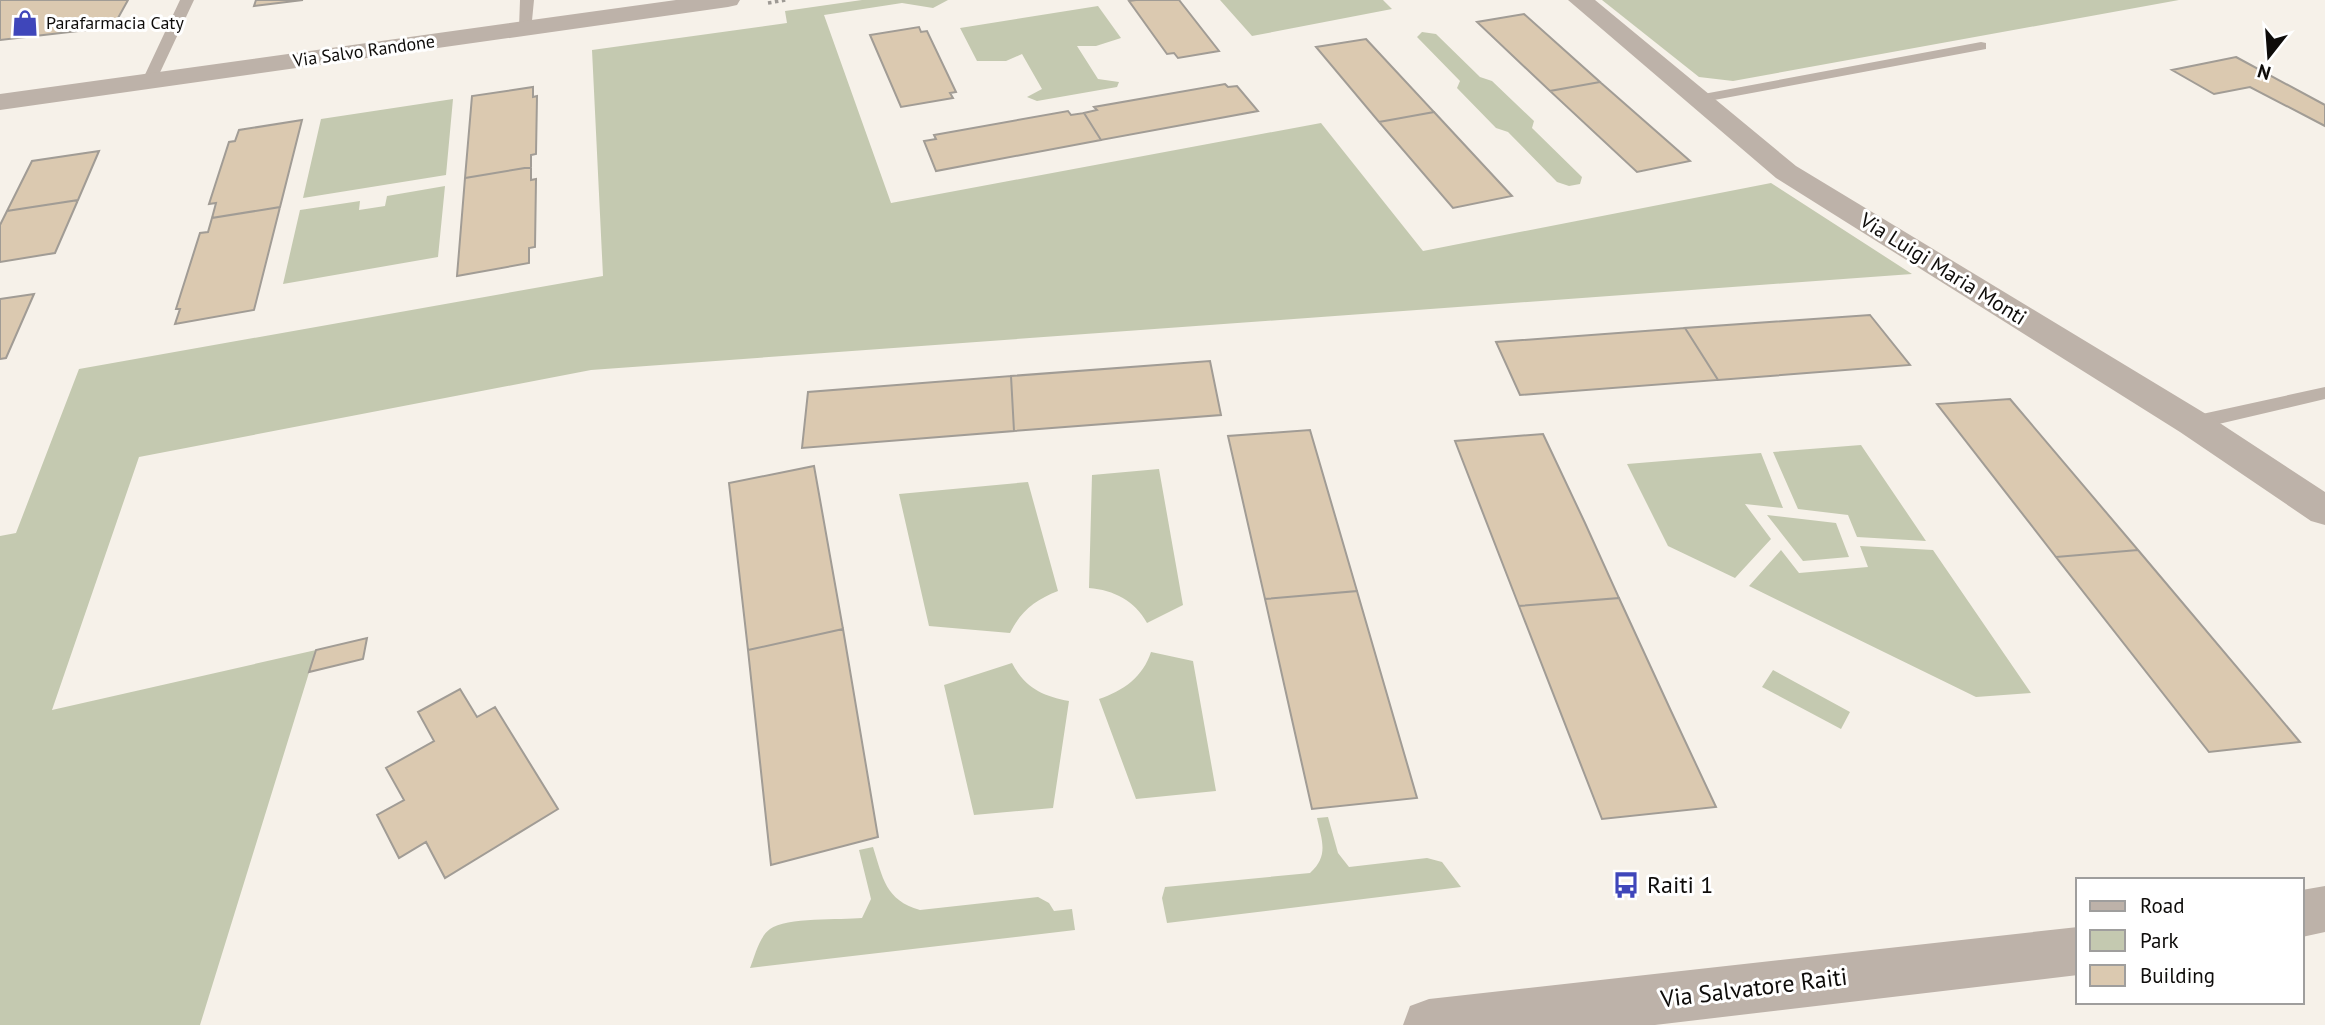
<svg xmlns="http://www.w3.org/2000/svg" width="2325" height="1025" viewBox="0 0 2325 1025" font-family="'PT Sans',sans-serif">
<style>
.green{fill:#c4c9b0}
.building{fill:#dbc9b0;stroke:#a19c95;stroke-width:2}
.lines{fill:none;stroke-linecap:round;stroke-linejoin:round}
.path{stroke:#9e9a95;stroke-width:3.5;stroke-dasharray:3.5 3.5;stroke-linecap:butt}
.service{fill:#bdb2a9;fill-rule:evenodd}
.minor{fill:#bdb2a9;fill-rule:evenodd}
.tertiary{fill:#bdb2a9;fill-rule:evenodd}
.labels{text-anchor:middle;stroke-width:6;stroke-linejoin:round;paint-order:stroke}
.far-poi-label{font-size:18px;fill:#0e0c0a;stroke:#fff;text-anchor:start}
.far-street-label{font-size:18px;fill:#0e0c0a;stroke:#fff}
.street-label{font-size:21px;fill:#0e0c0a;stroke:#fff}
.near-poi-label{font-size:24px;fill:#0e0c0a;stroke:#fff;text-anchor:start}
.near-street-label{font-size:24px;fill:#0e0c0a;stroke:#fff}
</style>
<rect width="100%" height="100%" fill="#f6f1e9"/>
<path class="green" d="M 862,0 L 948,0 L 933,8 L 902,3 L 824,15 L 891,203 L 1321,123 L 1423,251 L 1771,183 L 1912,274 L 591,370 L 139,457 L 52,710 L 316,650 L 200,1025 L 0,1025 L 0,536 L 16,533 L 79,369 L 603,276 L 592,50 L 787,23 L 785,11 Z
M 1220,0 L 1383,0 L 1392,9 L 1252,36 Z
M 1602,0 L 2179,0 L 1733,81 L 1699,77 Z
M 1098,6 L 1121,38 L 1096,46 L 1077,46 L 1098,79 L 1119,82 L 1117,87 L 1037,101 L 1027,97 L 1042,89 L 1022,54 L 1006,61 L 977,61 L 960,28 Z
M 1422,32 L 1436,34 L 1480,77 L 1492,81 L 1534,121 L 1532,128 L 1582,177 L 1580,184 L 1569,186 L 1557,182 L 1508,132 L 1496,128 L 1457,88 L 1460,81 L 1417,37 Z
M 453,99 L 446,175 L 303,198 L 321,119 Z
M 445,186 L 438,257 L 283,284 L 300,210 L 360,201 L 359,210 L 385,206 L 387,196 Z
M 1861,445 L 1926,541 L 1857,537 L 1848,515 L 1798,509 L 1773,452 Z
M 1761,453 L 1783,508 L 1745,504 L 1771,539 L 1735,578 L 1668,546 L 1627,464 Z
M 1159,469 L 1183,605 L 1147,623 C 1135,601 1114,590 1089,588 L 1092,475 Z
M 1028,482 L 1058,591 C 1035,600 1021,611 1010,633 L 929,626 L 899,494 Z
M 1767,515 L 1836,523 L 1849,557 L 1803,561 Z
M 1860,546 L 1933,550 L 2031,693 L 1976,697 L 1749,586 L 1781,550 L 1799,573 L 1868,567 Z
M 1151,652 L 1193,661 L 1216,791 L 1136,799 L 1099,699 C 1123,691 1143,677 1151,652 Z
M 1012,663 C 1025,688 1043,696 1069,701 L 1053,808 L 974,815 L 944,685 Z
M 1773,670 L 1850,712 L 1841,729 L 1762,687 Z
M 1328,817 L 1338,853 L 1349,867 L 1427,858 L 1442,862 L 1461,887 L 1167,923 L 1162,898 L 1165,887 L 1310,873 C 1329,856 1322,841 1317,818 Z
M 873,847 C 883,878 885,900 920,910 L 1038,897 L 1049,903 L 1054,911 L 1072,909 L 1075,930 L 750,968 C 755,956 759,937 770,929 C 786,917 841,920 862,918 L 871,899 L 859,850 Z"/>
<path class="building" d="M 0,0 L 128,0 L 113,27 L 0,40 Z
M 256,0 L 303,0 L 254,6 Z
M 1136,0 L 1179,0 L 1219,51 L 1178,58 L 1174,53 L 1167,54 L 1129,1 Z
M 1524,14 L 1600,82 L 1550,91 L 1477,22 Z
M 919,27 L 921,32 L 927,31 L 956,92 L 950,93 L 953,98 L 901,107 L 870,35 Z
M 1366,39 L 1434,112 L 1379,122 L 1316,47 Z
M 2236,57 L 2325,105 L 2325,126 L 2250,87 L 2214,94 L 2172,70 Z
M 1600,82 L 1690,161 L 1637,172 L 1550,91 Z
M 1225,84 L 1228,87 L 1237,86 L 1258,111 L 1101,140 L 1084,113 L 1097,110 L 1094,107 Z
M 533,87 L 533,97 L 537,96 L 536,154 L 531,155 L 531,167 L 465,178 L 472,96 Z
M 1068,111 L 1071,115 L 1084,113 L 1101,140 L 936,171 L 924,141 L 936,139 L 934,135 Z
M 1434,112 L 1512,196 L 1453,208 L 1379,122 Z
M 302,120 L 280,207 L 212,218 L 216,203 L 209,204 L 229,142 L 235,141 L 239,130 Z
M 99,151 L 78,200 L 7,211 L 32,161 Z
M 531,167 L 531,180 L 536,179 L 535,247 L 529,248 L 529,263 L 457,276 L 465,178 Z
M 78,200 L 55,253 L 0,262 L 0,225 L 7,211 Z
M 280,207 L 254,310 L 175,324 L 180,309 L 176,309 L 200,233 L 208,232 L 212,218 Z
M 34,294 L 6,358 L 0,359 L 0,299 Z
M 1870,315 L 1910,365 L 1718,380 L 1685,328 Z
M 1685,328 L 1718,380 L 1520,395 L 1496,342 Z
M 1210,361 L 1221,415 L 1014,431 L 1011,376 Z
M 1011,376 L 1014,431 L 802,448 L 808,392 Z
M 2010,399 L 2138,550 L 2056,557 L 1937,404 Z
M 1310,430 L 1357,591 L 1265,599 L 1228,436 Z
M 1543,434 L 1585,523 L 1619,598 L 1519,606 L 1455,441 Z
M 814,466 L 843,629 L 748,650 L 729,483 Z
M 2138,550 L 2300,742 L 2209,752 L 2056,557 Z
M 1357,591 L 1417,798 L 1312,809 L 1265,599 Z
M 1619,598 L 1671,711 L 1716,807 L 1602,819 L 1519,606 Z
M 843,629 L 878,837 L 771,865 L 748,650 Z
M 367,638 L 363,659 L 309,672 L 316,650 Z
M 460,689 L 477,717 L 495,707 L 558,809 L 445,878 L 426,842 L 399,858 L 377,815 L 404,800 L 386,768 L 434,741 L 418,712 Z"/>
<g class="lines">
<path class="path" d="M 768,3 L 786,0"/>
<path class="service" d="M 180,0 L 194,0 L 156,81 L 154,84 L 144,84 L 142,81 Z
M 520,0 L 534,0 L 531,31 L 519,28 Z
M 1981,42 L 1986,43 L 1986,49 L 1698,103 L 1691,99 L 1698,95 Z
M 2325,387 L 2325,399 L 2193,430 L 2183,423 L 2193,416 Z"/>
<path class="minor" d="M 676,0 L 740,0 L 737,5 L 728,7 L 0,110 L 0,94 Z
M 2325,886 L 2325,932 L 2302,937 L 2302,890 Z
M 2078,927 L 2078,975 L 1655,1025 L 1403,1025 L 1410,1006 L 1429,999 Z"/>
<path class="tertiary" d="M 1568,0 L 1595,0 L 1796,166 L 2206,414 L 2325,492 L 2325,525 L 2311,521 L 2180,432 L 1776,178 Z"/>
</g>
<defs>
<symbol id="shop-bare" viewBox="-9 -9 18 18"><path d="M-5-2.5h2.3a2.7 3.5 0 0 1 5.4 0H5L5.5 6h-11ZM-1.5-2.5h3a1.5 2.3 0 0 0-3 0Z" fill="#3f46ba" stroke="#fff" stroke-width="2.5" paint-order="stroke"/></symbol>
<symbol id="bus-bare" viewBox="-9 -9 18 18"><path d="M-5-6H5V4H4V6H2V4H-2V6H-4V4H-5ZM-3.5-4V0h7V-4ZM-3.5 1.2v1.5H-2V1.2ZM2 1.2v1.5H3.5V1.2Z" fill="#3f46ba" stroke="#fff" stroke-width="2.5" paint-order="stroke"/></symbol>
</defs>
<g fill-rule="evenodd">
<use href="#shop-bare" x="6" y="4" width="38" height="38"/>
<use href="#bus-bare" x="1607" y="866" width="38" height="38"/>
</g>
<g class="labels">
<g class="far-poi-label">
<text x="46" y="29">Parafarmacia Caty</text>
</g>
<g class="far-street-label">
<text transform="translate(364 51) rotate(-8)" y="6">Via Salvo Randone</text>
</g>
<g class="street-label">
<text transform="translate(1943 269) rotate(32)" y="7">Via Luigi Maria Monti</text>
</g>
<g class="near-poi-label">
<text x="1647" y="893">Raiti 1</text>
</g>
<g class="near-street-label">
<text transform="translate(1754 988) rotate(-7)" y="8">Via Salvatore Raiti</text>
</g>
</g>
<rect x="2076" y="878" width="228" height="126" fill="#ffffff" stroke="#9f9e9d" stroke-width="2"/>
<rect x="2090" y="901" width="35" height="10" fill="#bdb2a9" stroke="#9f9e9d" stroke-width="2"/>
<text x="2140" y="913" font-size="21" fill="#0e0c0a">Road</text>
<rect x="2090" y="930" width="35" height="21" fill="#c4c9b0" stroke="#9f9e9d" stroke-width="2"/>
<text x="2140" y="948" font-size="21" fill="#0e0c0a">Park</text>
<rect x="2090" y="965" width="35" height="21" fill="#dbc9b0" stroke="#9f9e9d" stroke-width="2"/>
<text x="2140" y="983" font-size="21" fill="#0e0c0a">Building</text>
<g transform="translate(2269 56) rotate(197)" stroke="#ffffff" stroke-width="5" paint-order="stroke">
<path d="M0-5L12 26L0 18L-12 26Z" fill="#0e0c0a"/>
<text y="-10" font-size="19" font-weight="bold" text-anchor="middle" fill="#0e0c0a">N</text>
</g>
</svg>
